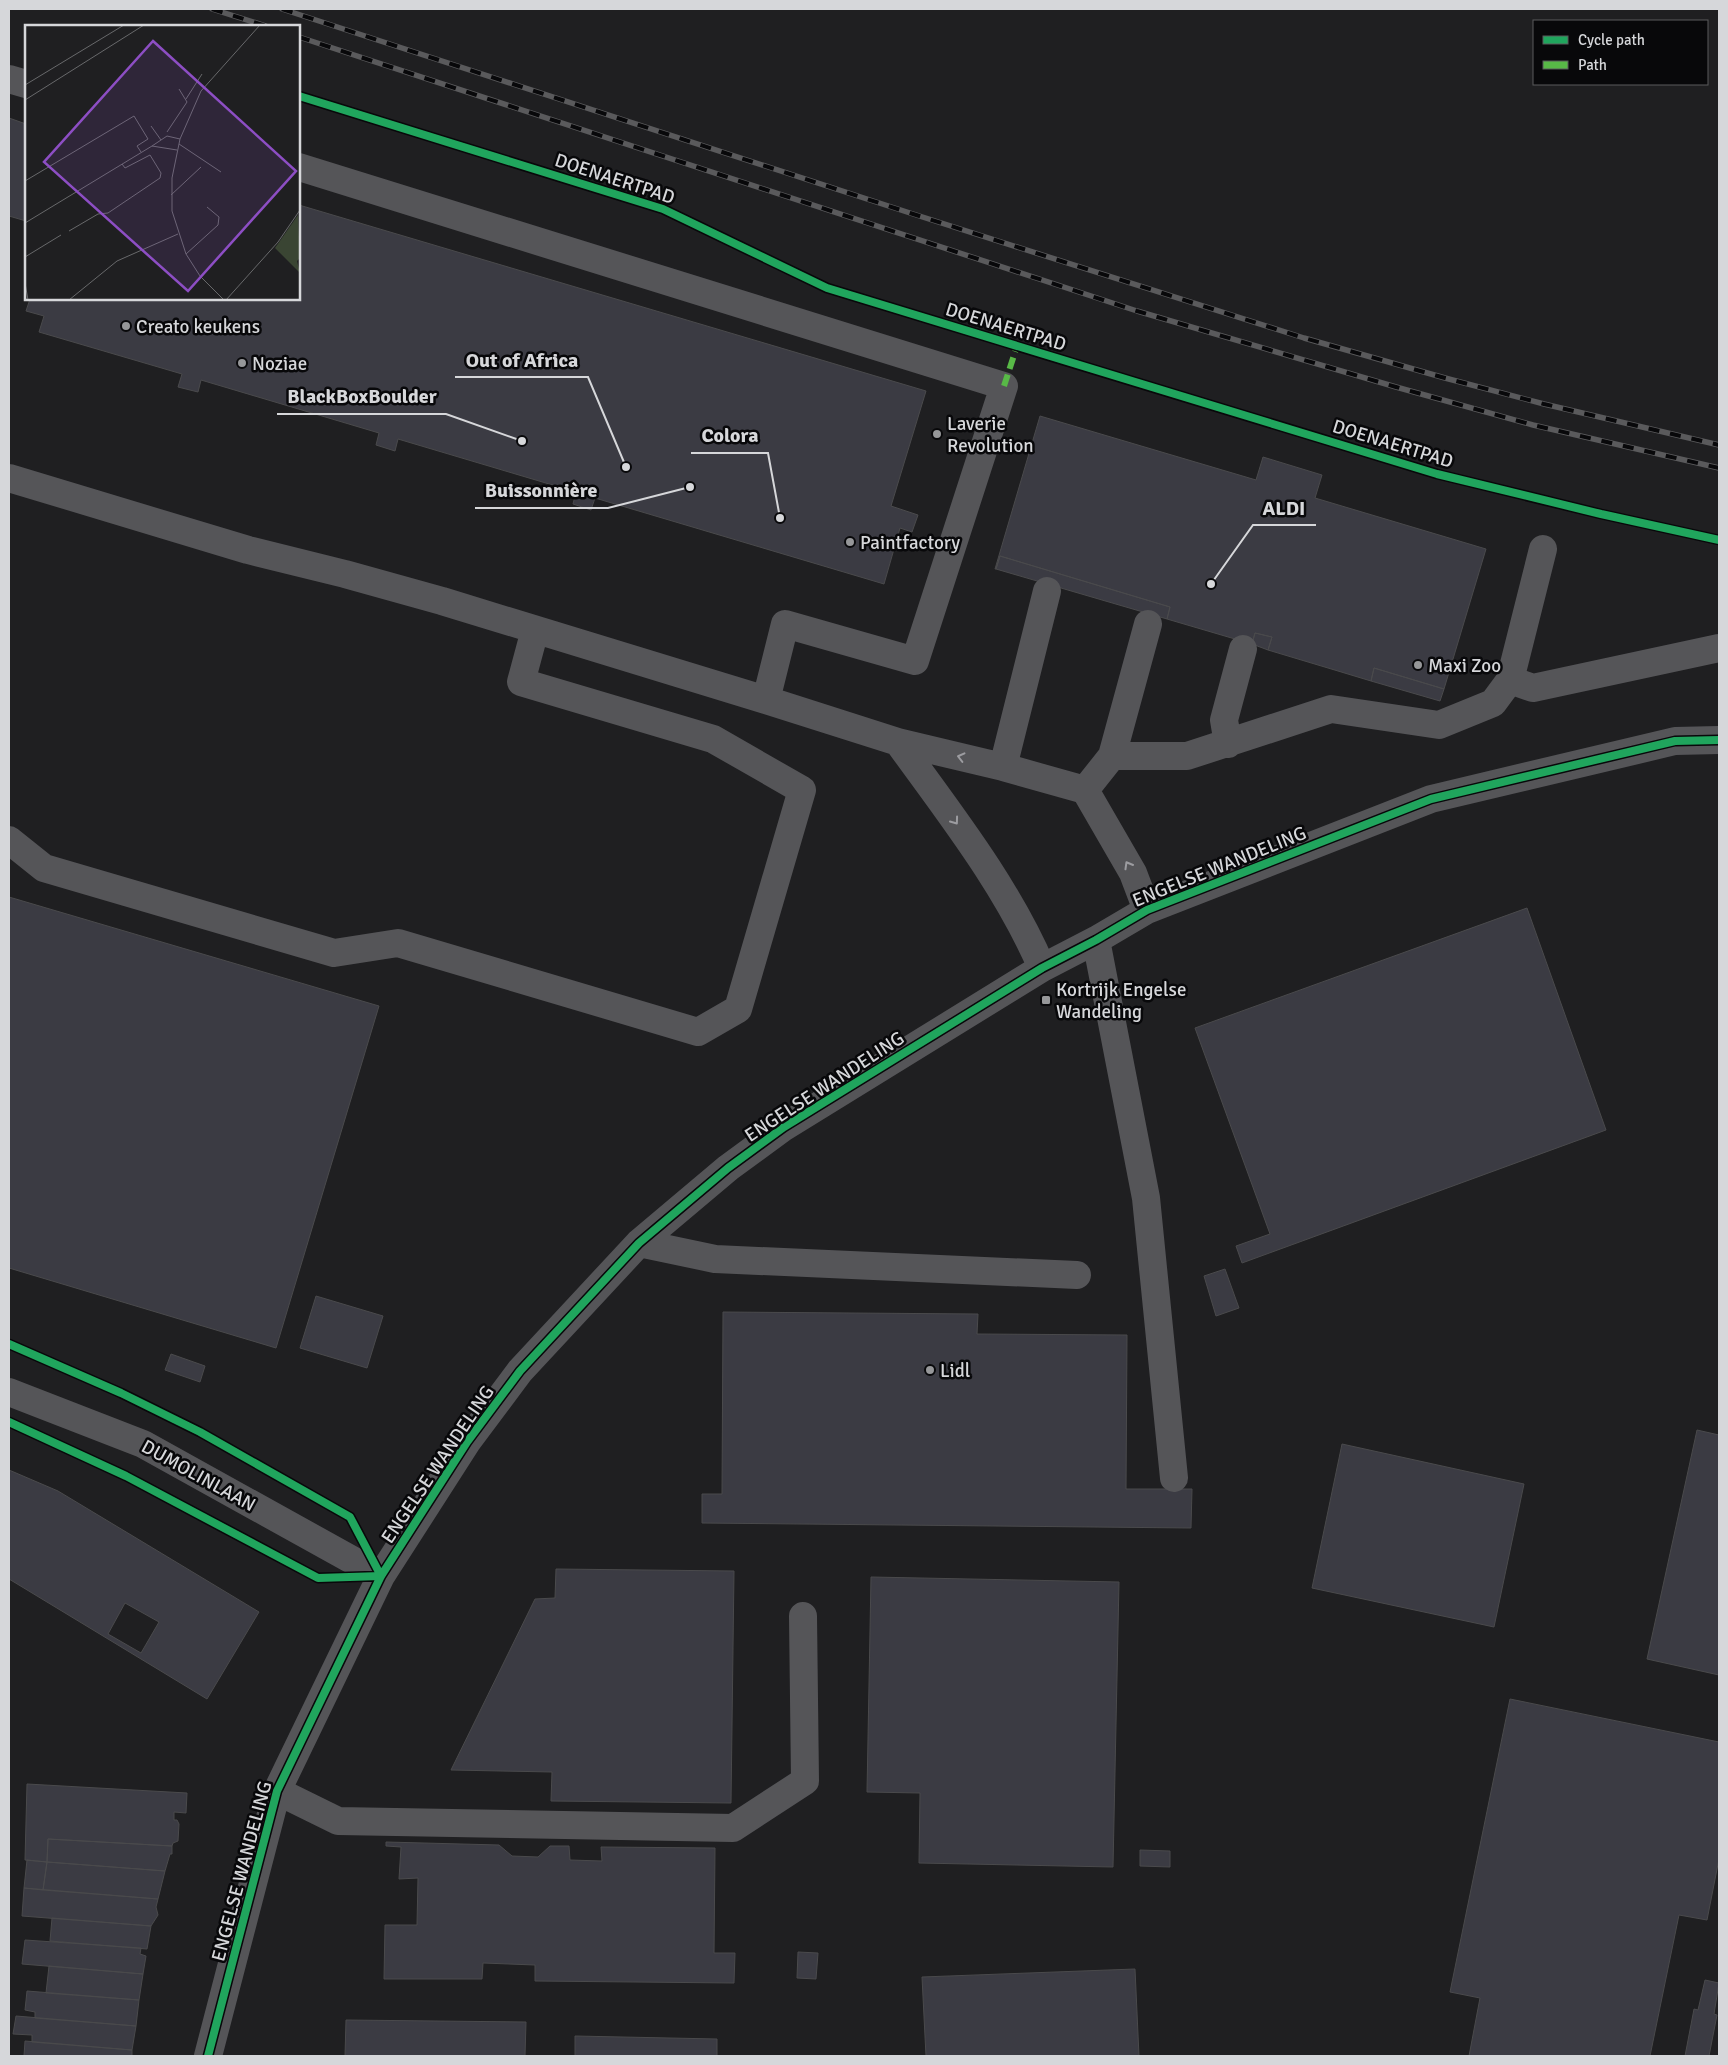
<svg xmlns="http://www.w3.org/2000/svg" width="1728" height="2065" viewBox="0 0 1728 2065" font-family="Signika,sans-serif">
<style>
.building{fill:#3b3b43;stroke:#4a4a4c;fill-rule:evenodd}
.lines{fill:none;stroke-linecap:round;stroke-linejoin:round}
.minor{stroke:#555558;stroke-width:28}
.rail-casing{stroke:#5a5a5c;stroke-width:5.5}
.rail{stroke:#08080a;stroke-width:4;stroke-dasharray:11;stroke-linecap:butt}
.quiet{stroke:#58b947;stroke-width:6;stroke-dasharray:12 6;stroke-linecap:butt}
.cycleway-casing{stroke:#08080a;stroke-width:11}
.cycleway{stroke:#20a55d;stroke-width:8}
.oneway{stroke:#9c9ca0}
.poi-dot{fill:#969799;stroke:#08080a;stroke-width:2}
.labels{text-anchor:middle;stroke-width:5;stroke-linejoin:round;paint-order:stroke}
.street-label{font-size:19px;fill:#d6d7da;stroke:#08080a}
.poi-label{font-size:19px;fill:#d6d7da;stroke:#08080a;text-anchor:start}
.inset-road{fill:none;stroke:#68696b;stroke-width:1}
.view{fill:#8d4ec4;fill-opacity:0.15;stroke:#8d4ec4;stroke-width:2.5}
.inset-edge{fill:none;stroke:#d6d7da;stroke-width:2.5}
.leader{fill:none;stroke:#d6d7da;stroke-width:2}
.callout-dot{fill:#d6d7da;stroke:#08080a;stroke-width:2}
.callout-label{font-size:20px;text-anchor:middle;font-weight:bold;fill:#d6d7da;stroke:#08080a;stroke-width:5;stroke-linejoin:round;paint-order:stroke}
</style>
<rect width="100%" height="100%" fill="#1f1f21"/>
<path class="building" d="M 9,118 L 26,124 L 26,221 L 9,216 Z
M 299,205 L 926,391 L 891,506 L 918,515 L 912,532 L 900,528 L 884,584 L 595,498 L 591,510 L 573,504 L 576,492 L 398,439 L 395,451 L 376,445 L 379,433 L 201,380 L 198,392 L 178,387 L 182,374 L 39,332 L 44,316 L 26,311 L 30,299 L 299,299 Z
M 1040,416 L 1256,480 L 1263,457 L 1322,475 L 1315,498 L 1486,549 L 1444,689 L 1374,668 L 1371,681 L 1338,671 L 1268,650 L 1272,637 L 1255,633 L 1252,644 L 1167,619 L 1170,607 L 1000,556 L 996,569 L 995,569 Z
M 1000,556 L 1170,607 L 1167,619 L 996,569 Z
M 1255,633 L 1272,637 L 1268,650 L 1252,644 Z
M 1374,668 L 1444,689 L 1440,701 L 1371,681 Z
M 9,897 L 379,1006 L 276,1348 L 9,1268 Z
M 1527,908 L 1606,1130 L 1242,1263 L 1236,1246 L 1270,1234 L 1195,1028 Z
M 1225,1269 L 1239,1308 L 1216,1316 L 1204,1276 Z
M 316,1296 L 383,1316 L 367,1368 L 300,1348 Z
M 723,1312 L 978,1314 L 977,1334 L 1127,1335 L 1126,1489 L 1192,1489 L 1191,1528 L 702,1523 L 702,1494 L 722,1494 Z
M 171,1354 L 205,1366 L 200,1382 L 165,1370 Z
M 1697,1430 L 1719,1435 L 1719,1675 L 1647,1659 Z
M 1342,1444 L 1524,1484 L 1494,1627 L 1312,1588 Z
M 9,1470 L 58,1491 L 259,1612 L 207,1699 L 9,1579 ZM 125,1603 L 159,1622 L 141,1653 L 108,1634 Z
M 556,1569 L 734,1571 L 731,1803 L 551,1801 L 552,1772 L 451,1770 L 535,1599 L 555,1598 Z
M 871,1577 L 1119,1582 L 1113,1867 L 919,1863 L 920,1793 L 867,1792 Z
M 1510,1699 L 1719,1742 L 1719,1859 L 1707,1920 L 1679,1915 L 1650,2056 L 1469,2056 L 1480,1998 L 1450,1992 Z
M 27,1784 L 187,1793 L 186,1813 L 174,1812 L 174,1820 L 177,1820 L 179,1824 L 178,1841 L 173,1843 L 172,1846 L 48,1839 L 47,1862 L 25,1860 Z
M 48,1839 L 172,1846 L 172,1854 L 170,1854 L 165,1871 L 47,1862 Z
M 386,1842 L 499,1845 L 512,1856 L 538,1857 L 550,1846 L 569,1846 L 570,1860 L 602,1861 L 601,1847 L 715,1848 L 714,1953 L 735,1953 L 734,1983 L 535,1981 L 535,1965 L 483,1963 L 482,1979 L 384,1979 L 385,1925 L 417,1925 L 418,1878 L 399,1879 L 401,1847 L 386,1846 Z
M 1140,1850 L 1170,1851 L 1170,1867 L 1140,1866 Z
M 27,1860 L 47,1862 L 43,1890 L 24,1888 Z
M 47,1862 L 165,1871 L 158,1899 L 43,1890 Z
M 24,1888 L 158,1899 L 156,1907 L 158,1915 L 151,1926 L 22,1916 Z
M 52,1918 L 151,1926 L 147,1949 L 50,1941 Z
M 25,1940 L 141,1948 L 140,1954 L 146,1956 L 143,1974 L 22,1964 Z
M 798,1952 L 818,1953 L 816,1979 L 797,1978 Z
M 49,1966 L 143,1974 L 139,2000 L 46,1993 Z
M 1135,1969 L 1139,2056 L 926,2056 L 922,1977 Z
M 1705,1980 L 1719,1983 L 1714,2014 L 1717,2015 L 1709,2056 L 1685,2056 L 1694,2009 L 1698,2010 Z
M 27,1991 L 139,2000 L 136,2026 L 35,2018 L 35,2012 L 25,2010 Z
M 16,2016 L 136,2026 L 132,2050 L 32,2042 L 32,2035 L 13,2034 Z
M 346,2020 L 526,2022 L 525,2056 L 345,2056 Z
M 575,2036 L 717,2039 L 717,2056 L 575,2056 Z
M 25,2041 L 132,2050 L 132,2056 L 24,2056 Z"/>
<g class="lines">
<path class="minor" d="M 9,79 L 26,84
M 299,167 L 1004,386 L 915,661 L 785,624 L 766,700
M 9,478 L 248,550 L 345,574 L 442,601 L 766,700 L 898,742
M 1510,680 L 1533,688 L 1719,648
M 1228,744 L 1224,720 L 1243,649
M 1112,756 L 1187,756 L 1331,709 L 1439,725 L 1493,703 L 1510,680 L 1543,549
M 1003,767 L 1047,591
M 1085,790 L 1112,756 L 1148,624
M 9,840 L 44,868 L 334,953 L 398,943 L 698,1032 L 738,1009 L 802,790 L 713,739 L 521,682 L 535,630
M 1096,940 L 1146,1198 L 1174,1478
M 1042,968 C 1007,886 950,814 898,742 L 1003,767 L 1085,790 L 1133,873 L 1147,910
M 639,1243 L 715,1259 L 1077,1275
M 9,1392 L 143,1444 L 381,1576
M 277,1791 L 338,1821 L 733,1828 L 805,1781 L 803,1616
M 208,2056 L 277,1791 L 381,1576 L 467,1442 L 520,1371 L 639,1243 L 728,1168 L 784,1127 L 1042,968 L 1096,940 L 1147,910 L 1431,799 L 1675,741 L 1719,740"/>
<defs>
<path id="rail" d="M 212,9 L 266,26
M 282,9 L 910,213 L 1304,338 L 1445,378 L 1544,404 L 1719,445
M 299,37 L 1137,311 L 1396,387 L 1533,425 L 1719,468"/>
</defs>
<use href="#rail" class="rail-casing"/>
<use href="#rail" class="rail"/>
<path class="quiet" d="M 1004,386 L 1017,346"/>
<defs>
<path id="cycleway" d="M 299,96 L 663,209 L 827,288 L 1437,474 L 1601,514 L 1719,540
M 9,1344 L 121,1393 L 200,1432 L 350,1517 L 381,1576
M 9,1422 L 126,1476 L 318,1578 L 381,1576
M 208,2056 L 277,1791 L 381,1576 L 467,1442 L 520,1371 L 639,1243 L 728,1168 L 784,1127 L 1042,968 L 1096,940 L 1147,910 L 1431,799 L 1675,741 L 1719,740"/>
</defs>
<use href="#cycleway" class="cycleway-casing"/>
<use href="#cycleway" class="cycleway"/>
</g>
<defs><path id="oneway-chevron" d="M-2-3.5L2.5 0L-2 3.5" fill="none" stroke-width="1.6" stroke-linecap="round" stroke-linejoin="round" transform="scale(1.25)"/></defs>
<g class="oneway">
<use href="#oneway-chevron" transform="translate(961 757) rotate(-166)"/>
<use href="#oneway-chevron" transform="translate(955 821) rotate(54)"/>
<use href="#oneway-chevron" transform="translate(1128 865) rotate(-120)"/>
</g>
<g class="poi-dot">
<circle cx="126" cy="326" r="5"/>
<circle cx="242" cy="363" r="5"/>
<circle cx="937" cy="434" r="5"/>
<circle cx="850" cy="542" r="5"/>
<circle cx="1418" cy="665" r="5"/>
<rect x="1041" y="995" width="10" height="10" rx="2.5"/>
<circle cx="930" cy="1370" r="5"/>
</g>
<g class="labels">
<g class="street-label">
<text transform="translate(615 178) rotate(18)" y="7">DOENAERTPAD</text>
<text transform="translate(1006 326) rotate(17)" y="7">DOENAERTPAD</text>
<text transform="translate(1393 443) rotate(17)" y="7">DOENAERTPAD</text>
<text transform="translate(1219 866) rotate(-22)" y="7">ENGELSE WANDELING</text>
<text transform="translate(824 1086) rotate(-33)" y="7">ENGELSE WANDELING</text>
<text transform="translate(437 1464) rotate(-56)" y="7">ENGELSE WANDELING</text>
<text transform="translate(199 1475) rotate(29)" y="7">DUMOLINLAAN</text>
<text transform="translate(241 1871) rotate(-75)" y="7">ENGELSE WANDELING</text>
</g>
<g class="poi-label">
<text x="136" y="333">Creato keukens</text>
<text x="252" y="370">Noziae</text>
<text x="947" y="430">Laverie<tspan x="947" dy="22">Revolution</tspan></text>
<text x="860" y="549">Paintfactory</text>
<text x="1428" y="672">Maxi Zoo</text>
<text x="1056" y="996">Kortrijk Engelse<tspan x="1056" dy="22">Wandeling</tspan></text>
<text x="940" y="1377">Lidl</text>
</g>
</g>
<g transform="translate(25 25)">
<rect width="275" height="275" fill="#1f1f21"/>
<path d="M 273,190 L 275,233 L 272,236 L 275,248 L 250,223 Z" fill="#3a4533"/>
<path class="inset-road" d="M 0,60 L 99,0M 161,74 L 177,49M 0,75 L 119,0M 126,101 L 136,115M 142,107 L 162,77 L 154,64M 154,119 L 196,147M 152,125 L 127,121 L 142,111 L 155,114M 0,156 L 109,91 L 123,114 L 112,121 L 116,127M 146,170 L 176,142M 0,198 L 127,121M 44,206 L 73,189 L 83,188 L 135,153 L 136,148 L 125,130 L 100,143 L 97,139M 161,229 L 193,200 L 194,192 L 182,182M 0,232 L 36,210M 0,258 L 3,275M 44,275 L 92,236 L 153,209M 199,275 L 175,251 L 161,229 L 147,186 L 147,153 L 155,114 L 176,66 L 235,0M 201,275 L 253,217 L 275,185"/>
<path class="view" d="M 128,16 L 271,146 L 163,266 L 19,137 Z"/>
<rect width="275" height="275" class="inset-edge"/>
</g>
<path class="leader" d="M626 467L588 377H455M522 441L446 414H277M780 518L768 453H691M690 487L608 508H475M1211 584L1253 525H1316"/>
<g class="callout-dot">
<circle cx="626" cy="467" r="5"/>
<circle cx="522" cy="441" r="5"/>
<circle cx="780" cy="518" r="5"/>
<circle cx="690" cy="487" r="5"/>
<circle cx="1211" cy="584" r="5"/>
</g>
<g class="callout-label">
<text x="522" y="367">Out of Africa</text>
<text x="362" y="403">BlackBoxBoulder</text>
<text x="730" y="442">Colora</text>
<text x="541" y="497">Buissonnière</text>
<text x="1284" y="515">ALDI</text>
</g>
<rect width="1728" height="2065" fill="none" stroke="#d6d7da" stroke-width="20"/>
<rect x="1533" y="20" width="175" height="65" fill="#08080a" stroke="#5a5b5d"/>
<rect x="1543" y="36" width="25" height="8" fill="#20a55d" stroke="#5a5b5d"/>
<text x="1578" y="45" font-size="15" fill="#d6d7da">Cycle path</text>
<rect x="1543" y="61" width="25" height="8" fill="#58b947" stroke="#5a5b5d"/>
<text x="1578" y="70" font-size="15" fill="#d6d7da">Path</text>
</svg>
